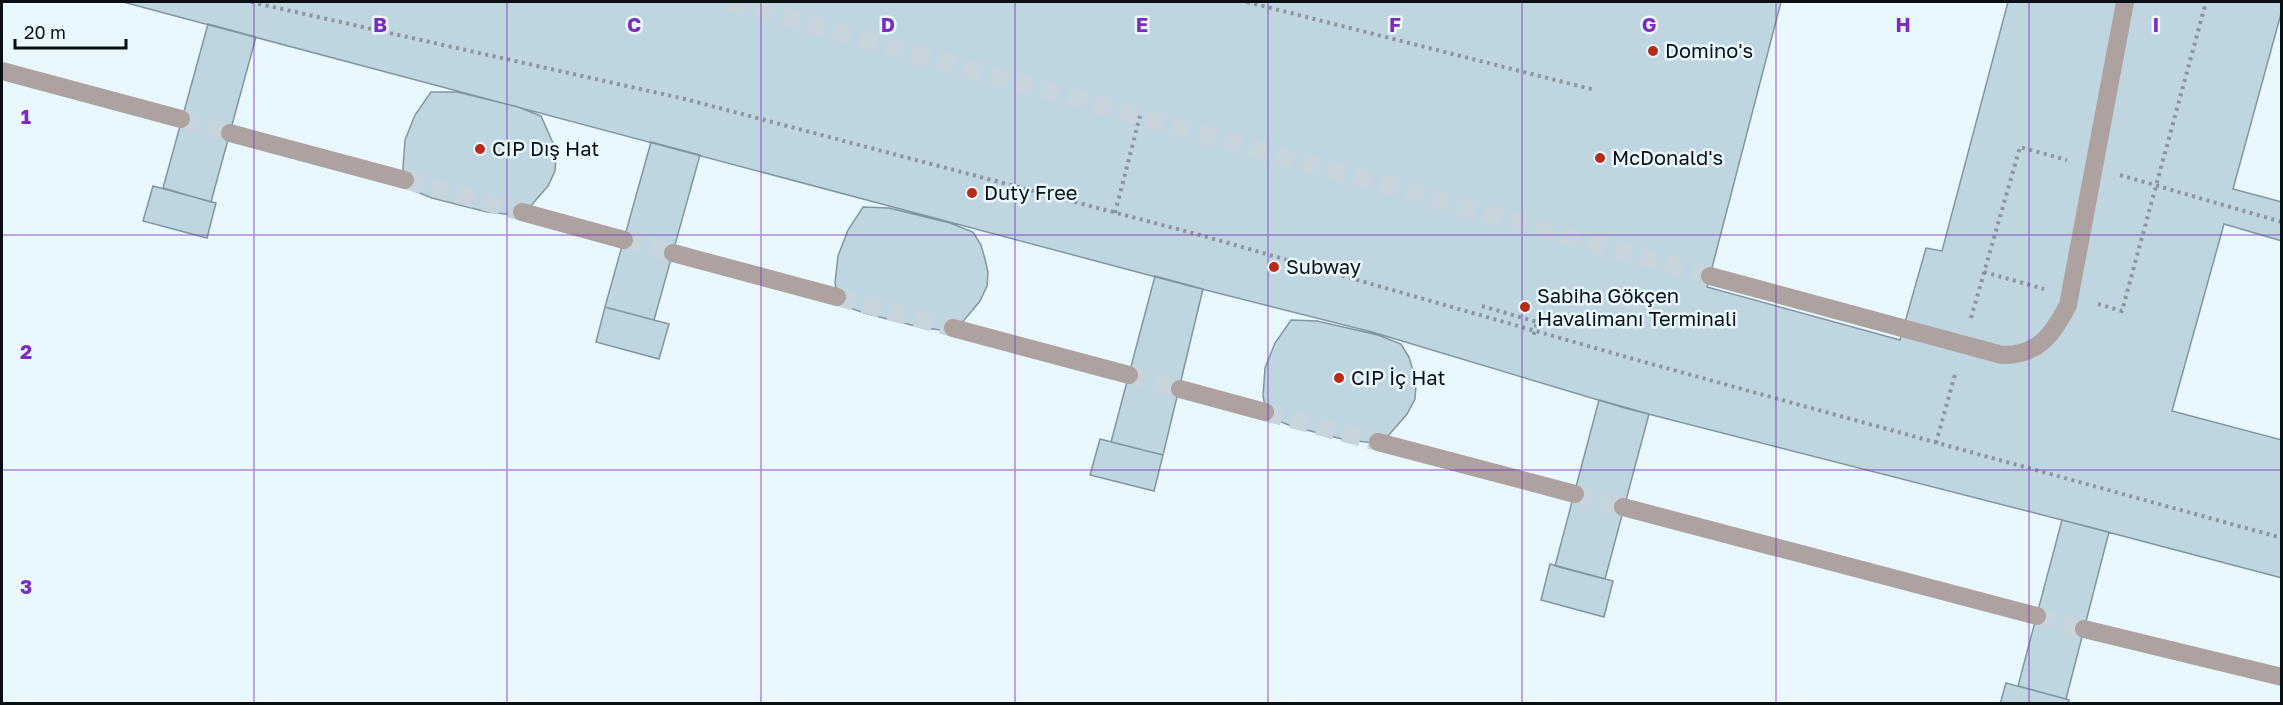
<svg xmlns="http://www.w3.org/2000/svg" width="2283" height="705" viewBox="0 0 2283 705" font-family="'Golos Text',sans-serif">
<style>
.building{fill:#bfd6e1;stroke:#8096a1;stroke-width:1.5}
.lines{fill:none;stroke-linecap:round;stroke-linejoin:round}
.minor-tunnel{stroke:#c7d4db;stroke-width:18;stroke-dasharray:18 9;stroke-linecap:butt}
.path{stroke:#8b969c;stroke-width:4;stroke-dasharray:3 4.5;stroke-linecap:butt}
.minor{stroke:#ada2a0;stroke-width:18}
.grid{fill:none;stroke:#7b2cbf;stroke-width:1.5;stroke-opacity:0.55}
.poi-dot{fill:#b92c18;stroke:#e9f7fe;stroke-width:2}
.labels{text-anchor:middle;stroke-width:5;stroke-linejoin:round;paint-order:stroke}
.poi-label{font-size:20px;fill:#081014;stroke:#e9f7fe;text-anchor:start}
.grid-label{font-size:20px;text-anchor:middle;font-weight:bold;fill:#7b2cbf;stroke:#e9f7fe;stroke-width:5;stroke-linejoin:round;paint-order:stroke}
</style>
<rect width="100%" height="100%" fill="#e9f7fe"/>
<path class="building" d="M 123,2 L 1781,2 L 1707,287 L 1900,340 L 1926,248 L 1942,251 L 2008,2 L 2282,2 L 2282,10 L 2233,189 L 2282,202 L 2282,241 L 2224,224 L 2172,411 L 2282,440 L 2282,578 L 2062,520 L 1625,408 L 1372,332 L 1186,285 Z
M 208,24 L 256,37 L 211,202 L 163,188 Z
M 431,92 L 457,92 L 518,107 L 541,116 L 553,143 L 556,156 L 555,171 L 548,186 L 529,208 L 515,215 L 487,212 L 432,198 L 407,188 L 403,168 L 405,140 L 415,115 Z
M 651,142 L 700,155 L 654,320 L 605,307 Z
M 153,186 L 216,203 L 207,238 L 143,221 Z
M 863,207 L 889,208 L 950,223 L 973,232 L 981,245 L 985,259 L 988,272 L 987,286 L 980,301 L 961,324 L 947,331 L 919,327 L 864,313 L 839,304 L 835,283 L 838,256 L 848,230 Z
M 1155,276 L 1203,289 L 1163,455 L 1111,442 Z
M 605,307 L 669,324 L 659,359 L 596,342 Z
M 1291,320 L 1317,321 L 1378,335 L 1401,344 L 1409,357 L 1413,371 L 1416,384 L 1415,399 L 1407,414 L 1388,436 L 1375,443 L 1346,440 L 1291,426 L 1267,416 L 1263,396 L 1265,368 L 1275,343 Z
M 1599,400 L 1649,414 L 1605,579 L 1555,566 Z
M 1100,439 L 1163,455 L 1154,491 L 1090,475 Z
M 2062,520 L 2109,532 L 2066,699 L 2018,686 Z
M 1550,564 L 1613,581 L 1604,617 L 1541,600 Z
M 2006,683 L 2066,699 L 2069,700 L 2068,704 L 2000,704 Z"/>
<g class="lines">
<path class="minor-tunnel" d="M 730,2 L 1710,276
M 181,119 L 230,133
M 405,180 L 522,212
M 624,240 L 673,253
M 837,297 L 953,328
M 1129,375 L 1180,389
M 1265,412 L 1378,442
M 1575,494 L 1623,507
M 2037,616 L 2084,629"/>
<path class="path" d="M 251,2 L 685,99 L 1200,235 L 1637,360 L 2282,538
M 1247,2 L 1595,90
M 2120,175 L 2282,222
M 1115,213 L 1140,116
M 1984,272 L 2044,289
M 2098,304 L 2122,311 L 2206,2
M 1482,306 L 1537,322 L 1533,337
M 1971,318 L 2020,147 L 2067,160
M 1936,443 L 1956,371"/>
<path class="minor" d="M 2,71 L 181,119
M 230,133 L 405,180
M 522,212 L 624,240
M 673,253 L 837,297
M 1710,276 L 2002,355 C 2038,355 2052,336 2068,305 L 2125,2
M 953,328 L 1129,375
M 1180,389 L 1265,412
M 1378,442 L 1575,494
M 1623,507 L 2037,616
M 2084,629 L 2282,677"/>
</g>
<path class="grid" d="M 254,2 L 254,704M 507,2 L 507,704M 761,2 L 761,704M 1015,2 L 1015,704M 1268,2 L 1268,704M 1522,2 L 1522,704M 1776,2 L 1776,704M 2029,2 L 2029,704M 2,235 L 2282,235M 2,470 L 2282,470"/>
<g class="poi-dot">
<circle cx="1653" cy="51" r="6"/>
<circle cx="480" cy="149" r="6"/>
<circle cx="1600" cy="158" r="6"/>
<circle cx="972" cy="193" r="6"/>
<circle cx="1274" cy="267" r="6"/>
<circle cx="1525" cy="307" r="6"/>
<circle cx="1339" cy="378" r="6"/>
</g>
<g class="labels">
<g class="poi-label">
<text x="1665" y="58">Domino's</text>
<text x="492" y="156">CIP Dış Hat</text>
<text x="1612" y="165">McDonald's</text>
<text x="984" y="200">Duty Free</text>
<text x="1286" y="274">Subway</text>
<text x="1537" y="303">Sabiha Gökçen<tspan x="1537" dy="23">Havalimanı Terminali</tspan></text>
<text x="1351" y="385">CIP İç Hat</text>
</g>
</g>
<g class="grid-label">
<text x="380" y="32">B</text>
<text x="634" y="32">C</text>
<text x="888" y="32">D</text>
<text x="1142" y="32">E</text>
<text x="1395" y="32">F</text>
<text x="1649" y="32">G</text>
<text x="1903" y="32">H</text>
<text x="2156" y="32">I</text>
<text x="26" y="124">1</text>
<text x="26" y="359">2</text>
<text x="26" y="594">3</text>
</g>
<rect width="2283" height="705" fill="none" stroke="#081014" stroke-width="6"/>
<path d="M15 39v9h111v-9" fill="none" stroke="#081014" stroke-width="3"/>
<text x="24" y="39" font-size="18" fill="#081014" stroke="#e9f7fe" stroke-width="4.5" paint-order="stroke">20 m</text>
</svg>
